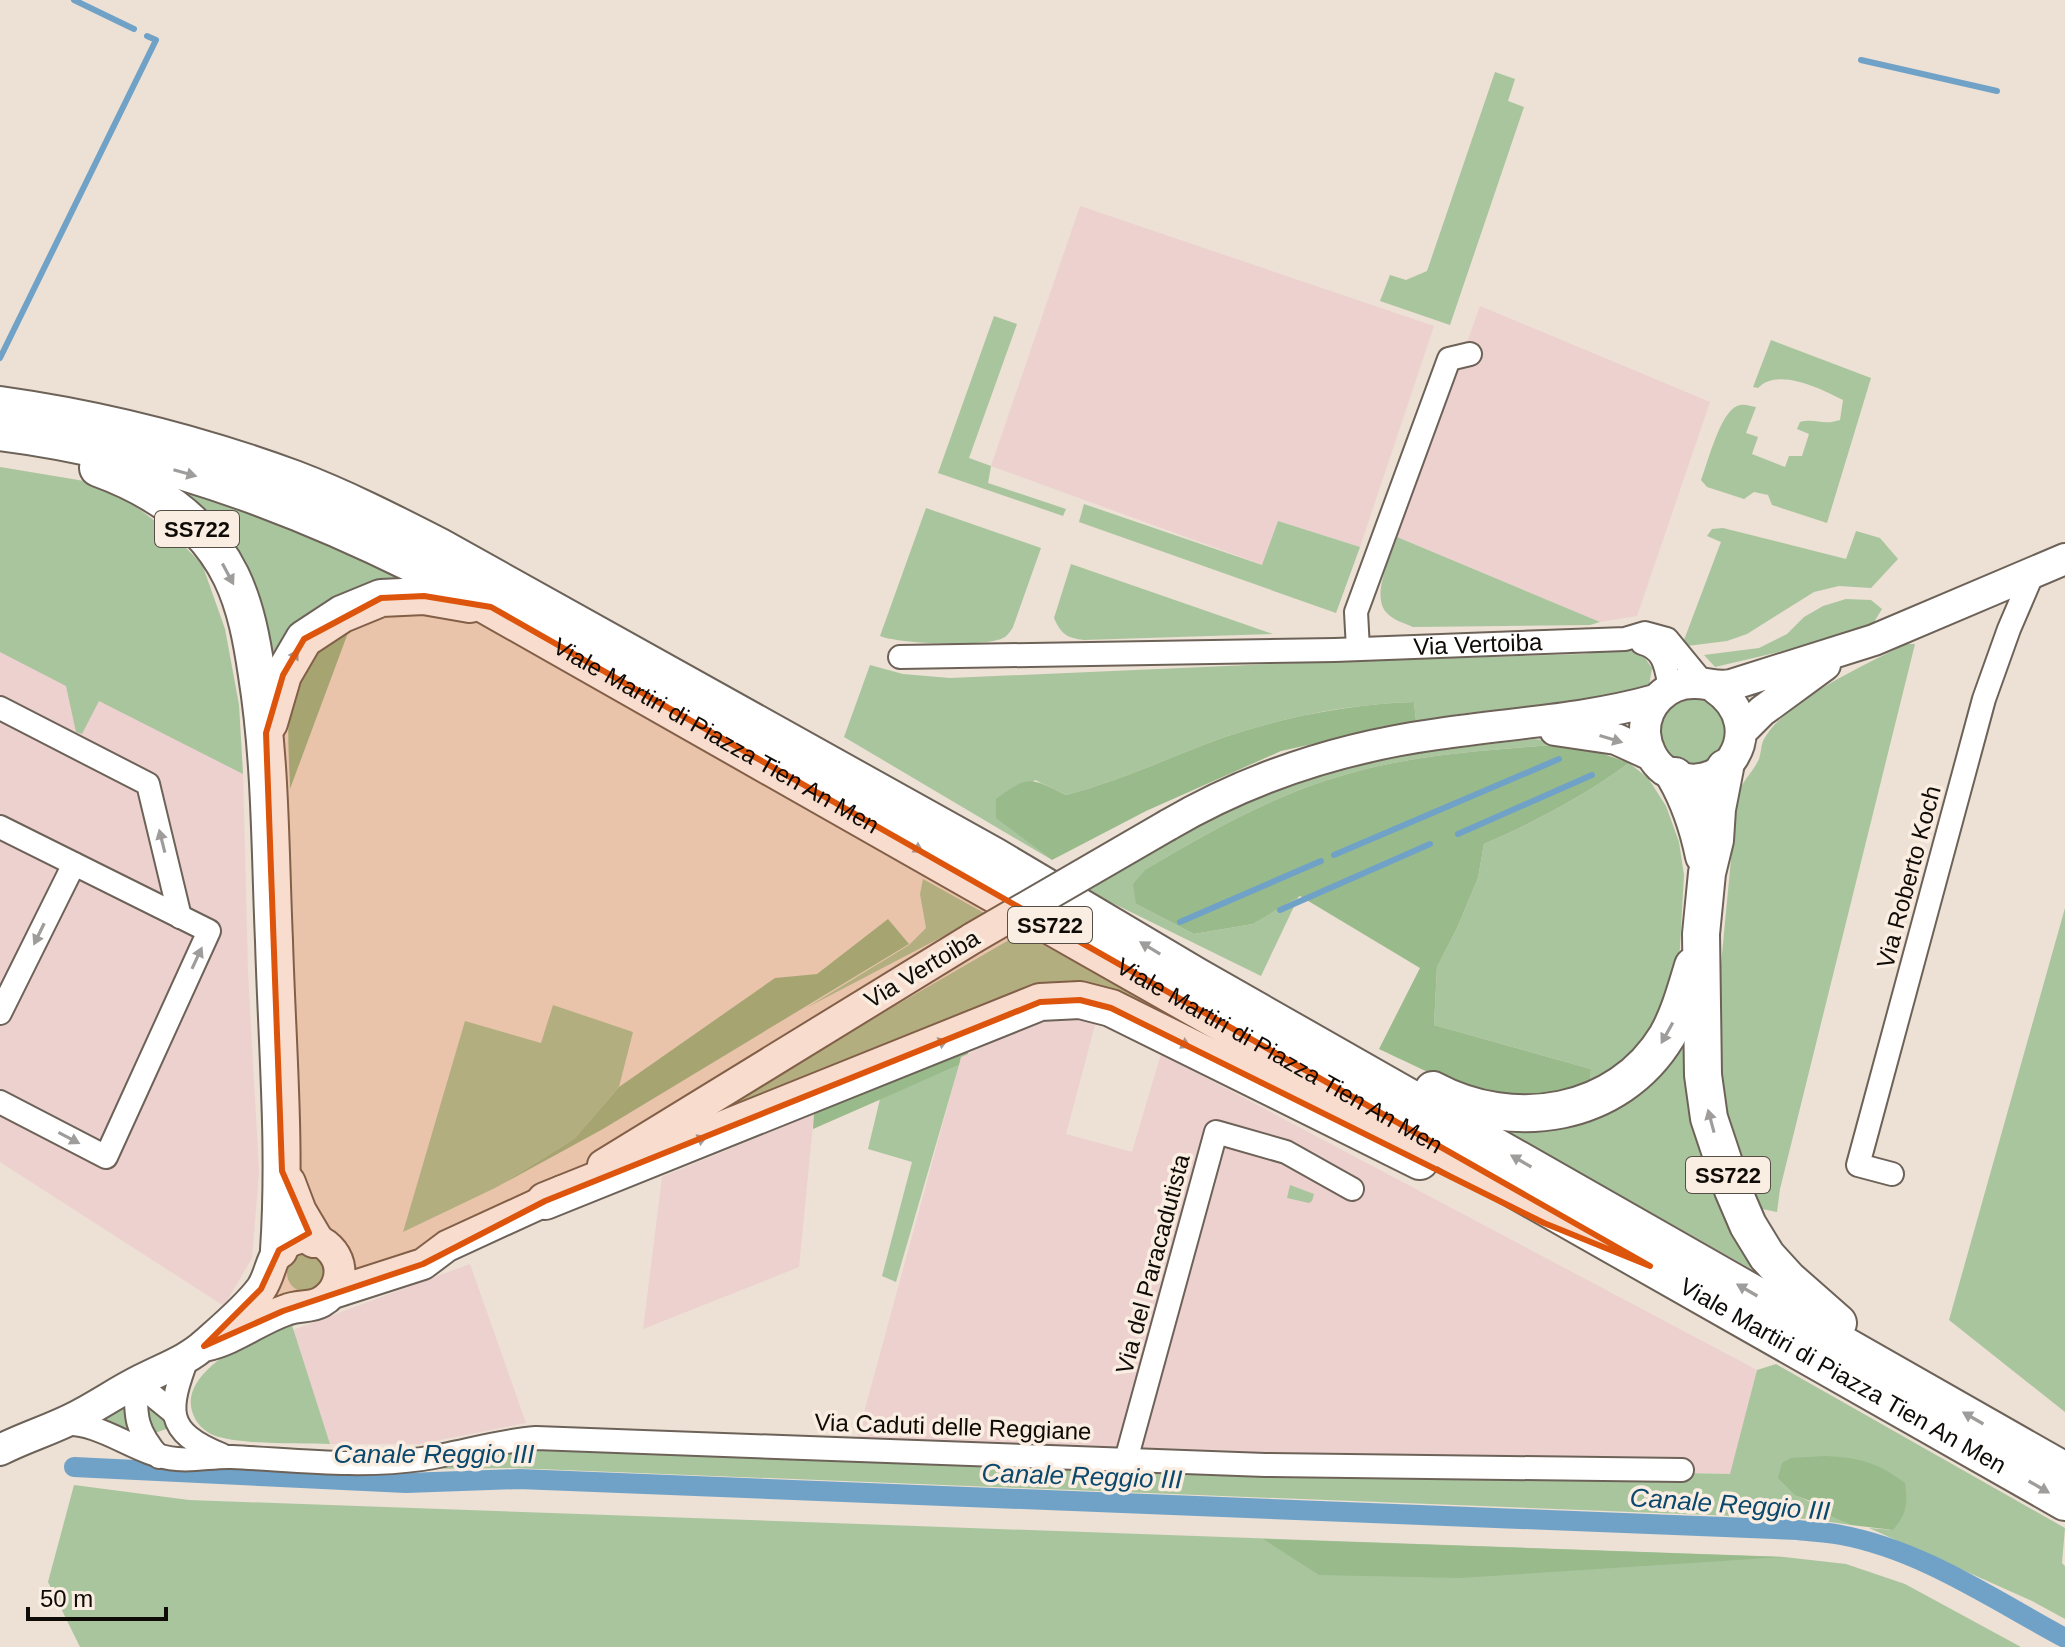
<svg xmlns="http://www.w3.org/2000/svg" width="2065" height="1647" viewBox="0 0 2065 1647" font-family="Arial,sans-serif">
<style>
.industrial{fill:#ecd1ce}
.green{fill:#a9c59e}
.forest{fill:#99ba8b}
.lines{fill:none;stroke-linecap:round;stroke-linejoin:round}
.stream{stroke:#70a2c7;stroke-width:6}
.canal{stroke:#70a2c7;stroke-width:20}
.minor-casing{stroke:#6d6258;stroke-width:26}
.secondary-casing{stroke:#6d6258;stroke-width:34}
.trunk-casing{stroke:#6d6258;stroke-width:40}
.minor{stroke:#fff;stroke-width:22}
.secondary{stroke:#fff;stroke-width:30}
.trunk{stroke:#fff;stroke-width:36}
.secondary-bridge-casing{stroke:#6d6258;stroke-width:34;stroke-linecap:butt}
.secondary-bridge{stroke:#fff;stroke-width:30}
.oneway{fill:#9f9d9c}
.marked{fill:#dd550c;fill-opacity:0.2;stroke:#dd550c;stroke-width:6;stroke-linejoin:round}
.labels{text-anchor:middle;stroke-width:7;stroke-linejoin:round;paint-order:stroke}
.shield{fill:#faede1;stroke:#564f48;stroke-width:2}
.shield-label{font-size:22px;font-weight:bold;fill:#0f0b07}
.street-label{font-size:24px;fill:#0f0b07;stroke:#faede1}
.water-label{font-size:26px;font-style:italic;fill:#0a496d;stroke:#faede1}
</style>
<rect width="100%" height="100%" fill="#ede0d4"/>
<path class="industrial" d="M 1080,206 L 1434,326 L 1360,547 L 1278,521 L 1263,565 L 991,466 Z
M 1480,306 L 1710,402 L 1637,616 L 1600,622 L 1397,537 Z
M 0,467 L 84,481 L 130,502 L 173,535 L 202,564 L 225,629 L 239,705 L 243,774 L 248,972 L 259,1172 L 252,1258 L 224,1306 L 0,1162 Z
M 1080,1015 L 1096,1021 L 1066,1134 L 1132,1152 L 1161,1054 L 1757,1370 L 1731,1474 L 854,1449 L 961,1057 L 1046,1018 Z
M 814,1114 L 799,1267 L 643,1329 L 662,1177 Z
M 470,1264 L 526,1423 L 419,1444 L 330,1444 L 293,1330 Z"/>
<path class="green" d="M 1495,72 L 1515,79 L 1508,101 L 1524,107 L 1450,325 L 1380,301 L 1390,275 L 1406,280 L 1427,271 Z
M 994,316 L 1017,324 L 969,458 L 991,466 L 988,483 L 1066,509 L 1063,516 L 938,473 Z
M 1771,340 L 1871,378 L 1827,523 L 1772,505 L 1768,495 L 1754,492 L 1744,499 L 1707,487 L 1701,480 C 1708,462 1720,413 1737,406 C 1744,403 1750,406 1756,407 L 1746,433 L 1758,437 L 1752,454 L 1785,467 L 1789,456 L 1802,456 L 1809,434 L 1797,429 L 1800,422 C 1817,418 1822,426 1840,420 L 1843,400 C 1821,389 1778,367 1758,388 L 1753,387 Z
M 0,467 L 84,481 L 130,502 L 173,535 L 202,564 L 225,629 L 239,705 L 243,774 L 99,701 L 82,734 L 76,732 L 66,686 L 0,652 Z
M 168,488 C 260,508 346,549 431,587 L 384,586 L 269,683 Z
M 1084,504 L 1262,565 L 1278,521 L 1360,547 L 1336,613 L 1079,522 Z
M 926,508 L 1041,548 L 1013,627 C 1011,630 1009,634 1005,637 C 988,648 899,644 880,636 Z
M 1723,528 L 1846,559 L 1856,531 L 1880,538 L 1898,559 L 1871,588 L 1839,586 L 1814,592 L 1747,634 L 1727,641 L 1687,646 L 1684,640 L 1721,542 L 1707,536 L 1712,529 Z
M 1397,537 L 1600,622 L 1590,625 L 1413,627 C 1404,623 1392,620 1385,611 C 1372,593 1391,556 1397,537 Z
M 1071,564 L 1273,634 L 1084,640 C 1067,638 1061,634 1054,618 Z
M 1846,599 L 1871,600 L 1882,609 L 1874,622 L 1792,655 L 1788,650 L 1715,667 L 1704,655 L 1759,648 L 1787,634 L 1804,617 L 1823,606 Z
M 1906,644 L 1915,644 L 1780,1189 L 1777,1212 L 1762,1209 L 1727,1126 L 1720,1090 L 1718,996 L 1737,796 C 1742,781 1753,772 1759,759 C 1761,753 1761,746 1763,741 C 1783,701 1867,664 1906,644 Z
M 1622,649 L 1640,651 L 1652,668 L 1649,686 C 1613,714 1531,707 1484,711 C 1462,713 1439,718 1416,721 L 1414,702 C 1349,704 1283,717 1222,738 C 1170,757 1120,781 1066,795 L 1035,780 L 996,817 L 1052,860 L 844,737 L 870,665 L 903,674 L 950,678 L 1298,663 L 1583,654 Z
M 1704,693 L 1729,716 L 1725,748 C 1719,753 1711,761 1704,764 C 1680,772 1653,747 1658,723 C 1660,715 1667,707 1671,700 Z
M 1534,739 L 1573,743 C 1497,750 1417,753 1344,775 C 1273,795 1209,832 1146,869 L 1136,904 L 1194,934 L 1253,924 L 1299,896 L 1261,976 L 1088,891 L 1213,815 L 1264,792 L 1378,757 Z
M 1629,763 L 1648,778 L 1666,806 L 1679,842 L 1684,875 L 1678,982 L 1645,1048 L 1590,1086 L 1591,1069 L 1434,1025 L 1437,967 L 1457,928 L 1478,878 L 1484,844 C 1537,821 1582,797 1629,763 Z
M 923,879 L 986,914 L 806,1008 L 909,945 L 926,928 L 920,894 Z
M 2065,908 L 2065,1412 L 1949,1320 Z
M 1021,933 L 1180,1019 C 1144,1004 1104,979 1065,983 L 632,1158 Z
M 553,1005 L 633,1032 L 619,1087 L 574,1139 L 495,1188 L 403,1232 L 465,1021 L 541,1043 Z
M 1693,1032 L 1785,1288 L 1480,1116 L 1530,1124 Z
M 959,1065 L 896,1282 L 882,1276 L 912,1162 L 868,1149 L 880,1099 Z
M 1290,1185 L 1314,1194 L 1312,1201 L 1309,1203 L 1287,1198 Z
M287 1273a19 19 0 1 1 38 0a19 19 0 1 1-38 0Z
M 290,1319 L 330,1444 C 300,1443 239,1445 213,1435 C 204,1431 196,1423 193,1414 C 176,1370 260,1335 290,1319 Z
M 1776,1364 L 2065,1528 L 2062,1563 L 2065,1566 L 2065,1619 L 2032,1601 L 1869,1528 L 1893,1530 L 1795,1495 C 1815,1502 1831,1516 1851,1525 L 1809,1519 L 512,1468 L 422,1469 L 504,1452 L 537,1449 L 568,1448 L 585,1452 L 642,1454 L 656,1450 L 1730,1474 L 1757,1370 Z
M 131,1399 L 141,1440 L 89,1418 Z
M 150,1400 L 163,1407 L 169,1428 L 155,1433 L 148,1415 Z
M 74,1485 L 189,1500 L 1784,1557 L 1846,1564 L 1905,1584 L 2021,1647 L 80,1647 L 48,1582 Z"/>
<path class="forest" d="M 352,622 L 290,789 C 289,741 280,685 317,648 C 327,638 341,630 352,622 Z
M 1414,702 L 1416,721 L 1281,751 L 1146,811 L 1052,860 L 996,818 L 996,799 C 1029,774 1031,778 1066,795 C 1120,781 1170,757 1222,738 C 1284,717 1349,704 1414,702 Z
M 1573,743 L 1629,763 C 1582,797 1537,821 1484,844 L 1478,878 L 1457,928 L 1437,967 L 1434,1025 L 1591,1069 L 1590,1086 C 1574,1090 1557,1096 1541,1098 C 1484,1104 1429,1072 1379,1049 L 1420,968 L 1300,896 L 1253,924 L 1194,934 L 1136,904 L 1133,884 L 1146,869 C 1209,832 1273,795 1344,775 C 1417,753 1497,750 1573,743 Z
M 888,919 L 909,944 L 603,1129 L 495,1188 L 574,1139 L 619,1087 L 775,978 L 817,974 Z
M 967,1047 L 968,1054 L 961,1057 L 959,1065 L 813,1129 L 814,1114 Z
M 1826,1456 C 1860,1458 1877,1462 1905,1483 C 1908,1504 1907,1513 1893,1530 L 1851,1525 L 1833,1517 L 1813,1502 L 1795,1495 L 1778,1478 L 1782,1463 L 1791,1458 Z
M 1263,1539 L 1783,1557 L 1784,1557 L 1460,1578 L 1319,1575 Z"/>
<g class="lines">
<path class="stream" d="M 74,0 L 134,29
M 1861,60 L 1997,91
M 0,358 L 156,40 L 147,36
M 1458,834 L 1592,775
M 1334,855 L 1559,759
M 1280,910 L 1430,844
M 1180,922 L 1321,861"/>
<path class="canal" d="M 74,1467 L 406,1483 L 519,1479 L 1798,1530 C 1813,1532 1827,1532 1841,1535 C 1922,1550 1994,1600 2065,1638"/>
<defs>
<g id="minor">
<path d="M 1642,643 C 1665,649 1666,668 1670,688"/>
<path d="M 1358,649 L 1356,612 L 1449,359 L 1470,354"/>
<path id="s1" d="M 900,657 L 1335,650 L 1625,639 L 1645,633 L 1667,639 L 1704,684"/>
<path d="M 0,708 L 148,784 L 180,917"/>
<path d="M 0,827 L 209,931 L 106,1157 L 0,1102"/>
<path d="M 0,1013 L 74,864"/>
<path d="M 1892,1174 L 1858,1165 L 1984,699 L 2009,629 L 2033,573"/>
<path d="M 188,1356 C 168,1410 163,1431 222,1455"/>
<path d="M 136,1382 C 135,1417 136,1431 159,1457"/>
<path d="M 136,1382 L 174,1413"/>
<path d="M 62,1424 C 103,1421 136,1456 177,1459 C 196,1461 214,1456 232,1457 C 295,1460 360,1468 422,1459 C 461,1453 497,1441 536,1438 L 1265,1465 L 1682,1470"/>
<path d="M 1126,1460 L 1216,1132 L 1286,1152 L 1352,1189"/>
</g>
<path id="secondary" d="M 1715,688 C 1774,728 1720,807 1664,770 C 1653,762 1646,747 1645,733 C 1644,705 1667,682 1695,683 C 1709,683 1717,688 1731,685 L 1874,640 L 2065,559
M 1555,730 L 1616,739 L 1651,755
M 1742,731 L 1762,711 L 1825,665
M 1168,825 C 1250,777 1343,747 1438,734 C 1510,723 1584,720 1655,700
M 603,1165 L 973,938
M 333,1293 L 423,1264 L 447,1246 L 545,1201 L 562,1191
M 0,1450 C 27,1436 57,1428 83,1413 C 103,1402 121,1390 141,1380 C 162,1369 188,1360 205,1344 C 223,1328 247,1308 261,1289 C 273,1272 270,1248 293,1240 C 320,1230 348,1257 337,1284 C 334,1292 328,1298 321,1302 C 310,1308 298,1305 286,1310 C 257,1320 234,1340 204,1346"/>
<g id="trunk">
<path d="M 0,405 C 100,419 199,444 294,479 C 344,498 391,522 438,546 L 994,856 L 1196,976 L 2065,1471"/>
<path id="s2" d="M 0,432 C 146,450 284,500 415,565 L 2065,1502"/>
<path d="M 98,468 C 153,488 204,521 231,576 C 246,607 252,641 257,675 C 271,763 270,852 274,941 C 277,1044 286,1147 279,1250"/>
<path d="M 269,723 L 283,675 L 304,639 L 342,614 L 381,598 L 424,596 L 470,604"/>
<path d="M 1725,768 L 1717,809 L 1715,840 L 1707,873 L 1701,934 L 1703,1075 L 1709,1118 L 1733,1190 L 1748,1225 L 1767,1256 L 1788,1279 L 1838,1323"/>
<path d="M 1675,776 C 1690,802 1698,827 1704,856"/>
<path d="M 1433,1090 C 1513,1133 1618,1117 1667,1036 C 1679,1015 1686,989 1693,966"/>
<path d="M 287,1183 L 298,1212 L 314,1239"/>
<path d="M 545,1201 L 1040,1002 L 1080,1000 L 1111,1008 L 1420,1161"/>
</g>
</defs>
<use href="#minor" class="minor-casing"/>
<use href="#secondary" class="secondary-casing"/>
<use href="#trunk" class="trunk-casing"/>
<use href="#minor" class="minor"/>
<use href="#secondary" class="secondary"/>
<use href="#trunk" class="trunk"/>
<defs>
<path id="secondary-bridge" d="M 973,938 L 1168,825"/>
</defs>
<use href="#secondary-bridge" class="secondary-bridge-casing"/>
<use href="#secondary-bridge" class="secondary-bridge"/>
</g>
<defs><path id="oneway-solid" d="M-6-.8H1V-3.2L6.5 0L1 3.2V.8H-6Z" transform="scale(2)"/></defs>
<g class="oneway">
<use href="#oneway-solid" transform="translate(185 473) rotate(16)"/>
<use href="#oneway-solid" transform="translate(228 574) rotate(62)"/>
<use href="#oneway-solid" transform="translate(292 660) rotate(-59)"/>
<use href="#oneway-solid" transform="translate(1611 739) rotate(17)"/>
<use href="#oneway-solid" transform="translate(162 841) rotate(-104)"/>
<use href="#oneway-solid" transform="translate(913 846) rotate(30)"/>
<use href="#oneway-solid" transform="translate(39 934) rotate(116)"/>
<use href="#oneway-solid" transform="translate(1150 948) rotate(-149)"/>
<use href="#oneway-solid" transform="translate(197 958) rotate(-65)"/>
<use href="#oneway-solid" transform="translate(1667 1033) rotate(119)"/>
<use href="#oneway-solid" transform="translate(1180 1042) rotate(26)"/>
<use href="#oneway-solid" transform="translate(937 1044) rotate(-22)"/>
<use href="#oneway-solid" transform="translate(1711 1121) rotate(-105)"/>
<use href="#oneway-solid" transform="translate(69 1138) rotate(28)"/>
<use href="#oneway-solid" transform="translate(696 1141) rotate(-22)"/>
<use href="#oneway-solid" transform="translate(1521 1161) rotate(-150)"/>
<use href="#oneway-solid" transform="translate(1747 1290) rotate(-150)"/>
<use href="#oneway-solid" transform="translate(1973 1418) rotate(-150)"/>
<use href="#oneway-solid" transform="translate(2039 1487) rotate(30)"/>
</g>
<path class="marked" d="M 424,596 L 491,607 L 1650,1266 L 1544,1223 L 1111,1008 L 1080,1000 L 1040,1002 L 545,1201 L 423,1264 L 283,1311 L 204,1346 L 261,1289 L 279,1250 L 309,1233 L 282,1171 L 266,733 L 283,675 L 304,639 L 381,598 Z"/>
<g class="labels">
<g class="shield">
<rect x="155" y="511" width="84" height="36" rx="6"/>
<rect x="1008" y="907" width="84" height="36" rx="6"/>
<rect x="1686" y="1157" width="84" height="36" rx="6"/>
</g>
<g class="shield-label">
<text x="197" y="537">SS722</text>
<text x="1050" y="933">SS722</text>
<text x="1728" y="1183">SS722</text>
</g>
<g class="street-label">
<text dy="8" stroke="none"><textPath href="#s1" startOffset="578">Via Vertoiba</textPath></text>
<text dy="8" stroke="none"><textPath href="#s2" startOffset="784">Viale Martiri di Piazza Tien An Men</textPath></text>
<text transform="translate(1909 877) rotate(-75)" y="8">Via Roberto Koch</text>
<text transform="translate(922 969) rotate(-31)" y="8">Via Vertoiba</text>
<text dy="8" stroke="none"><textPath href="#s2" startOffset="1432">Viale Martiri di Piazza Tien An Men</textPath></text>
<text transform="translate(1153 1264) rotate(-75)" y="8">Via del Paracadutista</text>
<text dy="8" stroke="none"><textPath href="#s2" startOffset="2080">Viale Martiri di Piazza Tien An Men</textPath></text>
<text transform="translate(953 1427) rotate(2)" y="8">Via Caduti delle Reggiane</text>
</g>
<g class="water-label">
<text x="434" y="1463">Canale Reggio III</text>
<text transform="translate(1082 1476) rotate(2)" y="9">Canale Reggio III</text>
<text transform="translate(1730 1504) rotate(4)" y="9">Canale Reggio III</text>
</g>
</g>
<path d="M28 1607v12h138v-12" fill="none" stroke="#0f0b07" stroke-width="4"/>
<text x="40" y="1607" font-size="24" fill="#0f0b07" stroke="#faede1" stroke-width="6" paint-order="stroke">50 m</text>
</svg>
